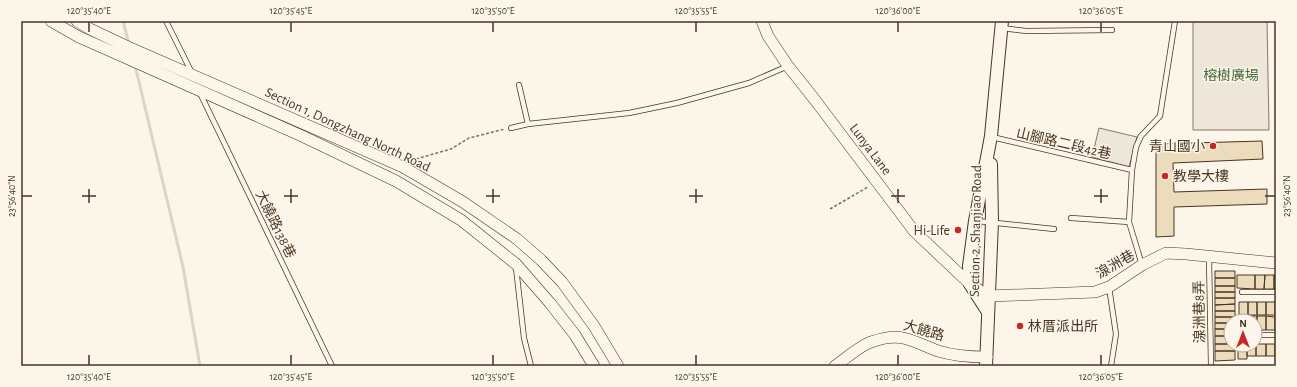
<svg xmlns="http://www.w3.org/2000/svg" width="1297" height="387" viewBox="0 0 1297 387" font-family="'Alegreya Sans','Noto Sans TC',sans-serif">
<style>
.green{fill:#ede6d9;stroke:#887966}
.parking{fill:#ede7d9;stroke:#887966}
.lines{fill:none;stroke-linecap:round;stroke-linejoin:round}
.stream{stroke:#dcd4c6;stroke-width:3}
.building{fill:#ecdcbc;stroke:#4a3520}
.service-casing{stroke:#4a3520;stroke-width:6}
.tertiary-casing{stroke:#4a3520;stroke-width:12}
.secondary-casing{stroke:#4a3520;stroke-width:14}
.path{stroke:#7f6f5c;stroke-width:1.5;stroke-dasharray:3 2;stroke-linecap:butt}
.service{stroke:#fbf6e9;stroke-width:4.5}
.tertiary{stroke:#fbf6e9;stroke-width:11}
.secondary{stroke:#fbf6e9;stroke-width:12}
.ticks{fill:none;stroke:#4a3520;stroke-width:1.5}
.poi-dot{fill:#c62828;stroke:#fbf6e9;stroke-width:1.5}
.labels{text-anchor:middle;stroke-width:3;stroke-linejoin:round;paint-order:stroke}
.park-label{font-size:14px;fill:#436837;stroke:#fbf6e9}
.street-label{font-size:14px;fill:#4a3520;stroke:#fbf6e9}
.poi-label{font-size:14px;fill:#4a3520;stroke:#fbf6e9;text-anchor:end}
.neatline{fill:none;stroke:#4a3520;stroke-width:1.5}
.ticks-label{font-size:10px;text-anchor:middle;fill:#4a3520}
</style>
<rect width="100%" height="100%" fill="#fbf6e9"/>
<path class="green" d="M 1193,21 L 1267,21 L 1269,130 L 1193,130 Z"/>
<path class="parking" d="M 1099,128 L 1137,137 L 1129,167 L 1092,157 Z"/>
<g class="lines">
<path class="stream" d="M 123,21 L 129,44
M 135,65 L 183,267 L 200,366"/>
</g>
<path class="building" d="M 1262,141 L 1263,159 L 1173,163 L 1174,192 L 1267,189 L 1267,204 L 1174,207 L 1174,236 L 1156,237 L 1156,144 Z
M 1215,271 L 1235,271 L 1235,278 L 1215,278 Z
M 1237,275 L 1255,275 L 1255,289 L 1237,288 Z
M 1255,275 L 1265,275 L 1264,289 L 1255,289 Z
M 1265,275 L 1274,275 L 1274,289 L 1264,289 Z
M 1274,275 L 1276,275 L 1276,289 L 1274,289 Z
M 1215,278 L 1235,278 L 1235,286 L 1215,286 Z
M 1215,286 L 1235,286 L 1235,292 L 1215,292 Z
M 1215,292 L 1235,292 L 1235,298 L 1215,298 Z
M 1215,298 L 1235,298 L 1235,304 L 1215,305 Z
M 1239,302 L 1248,302 L 1248,315 L 1239,315 Z
M 1248,302 L 1257,302 L 1257,315 L 1248,315 Z
M 1257,302 L 1266,302 L 1266,315 L 1257,315 Z
M 1266,302 L 1275,302 L 1275,315 L 1266,315 Z
M 1235,304 L 1235,311 L 1215,311 L 1215,305 Z
M 1215,311 L 1235,311 L 1235,317 L 1215,317 Z
M 1239,316 L 1248,316 L 1248,321 L 1239,321 Z
M 1248,316 L 1257,316 L 1257,330 L 1255,330 L 1255,321 L 1248,321 Z
M 1257,316 L 1266,316 L 1266,330 L 1257,330 Z
M 1266,316 L 1275,317 L 1275,330 L 1266,330 Z
M 1215,317 L 1235,317 L 1235,321 L 1231,321 L 1231,323 L 1215,323 Z
M 1215,323 L 1231,323 L 1231,329 L 1215,329 Z
M 1215,329 L 1231,329 L 1231,336 L 1215,336 Z
M 1215,336 L 1231,336 L 1231,344 L 1215,344 Z
M 1215,344 L 1231,344 L 1231,345 L 1235,345 L 1235,351 L 1215,351 Z
M 1255,344 L 1256,344 L 1256,356 L 1247,356 L 1247,345 L 1255,345 Z
M 1256,344 L 1266,344 L 1266,356 L 1256,356 Z
M 1266,344 L 1275,344 L 1275,356 L 1266,356 Z
M 1238,345 L 1247,345 L 1247,359 L 1238,359 Z
M 1215,351 L 1235,351 L 1235,360 L 1215,361 Z"/>
<g class="lines">
<defs>
<path id="service" d="M 166,21 L 191,71
M 1001,28 L 1026,31 L 1112,30
M 519,85 L 528,124
M 200,93 L 332,366
M 511,128 L 528,124 L 629,113 L 677,103 L 749,83 L 788,66
M 992,137 L 1132,170
M 1071,218 L 1129,222
M 977,221 L 1054,229
M 1209,257 L 1211,366
M 1142,265 L 1129,222 L 1132,170 L 1136,147 L 1141,136 L 1160,116 L 1175,21
M 516,268 L 524,338 L 531,366
M 1109,287 L 1116,334 L 1111,366
M 1242,292 L 1276,292
M 1255,335 L 1276,335"/>
<path id="tertiary" d="M 51,21 L 79,37 L 302,136 L 396,181 L 461,220 L 516,264 L 550,303 L 575,335 L 594,366
M 77,21 L 90,29 L 128,47 L 403,167 L 463,202 L 517,239 L 541,260 L 562,282 L 594,326 L 618,366
M 762,21 L 768,36 L 788,66 L 815,100 L 914,231 L 970,284 L 988,296 L 1095,292 L 1109,287 L 1142,265 L 1166,253 L 1186,254 L 1276,263
M 835,366 C 845,359 861,345 871,342 C 902,331 911,341 938,351 C 954,356 970,357 987,357"/>
<path id="secondary" d="M 988,312 L 970,284 L 969,266 L 975,221 L 991,136 L 1002,21
M 986,366 L 992,222 L 991,164"/>
</defs>
<use href="#service" class="service-casing"/>
<use href="#tertiary" class="tertiary-casing"/>
<use href="#secondary" class="secondary-casing"/>
<path class="path" d="M 416,159 L 451,149 L 469,138 L 505,129
M 830,209 L 868,187"/>
<use href="#service" class="service"/>
<use href="#tertiary" class="tertiary"/>
<use href="#secondary" class="secondary"/>
</g>
<path class="ticks" d="M 89,22 L 89,32M 291,22 L 291,32M 493,22 L 493,32M 696,22 L 696,32M 898,22 L 898,32M 1101,22 L 1101,32M 89,189 L 89,203M 291,189 L 291,203M 493,189 L 493,203M 696,189 L 696,203M 898,189 L 898,203M 1101,189 L 1101,203M 22,196 L 32,196M 82,196 L 96,196M 284,196 L 298,196M 486,196 L 500,196M 689,196 L 703,196M 891,196 L 905,196M 1094,196 L 1108,196M 1265,196 L 1275,196M 89,355 L 89,365M 291,355 L 291,365M 493,355 L 493,365M 696,355 L 696,365M 898,355 L 898,365M 1101,355 L 1101,365"/>
<g class="poi-dot">
<circle cx="1213" cy="146" r="4"/>
<circle cx="1165" cy="176" r="4"/>
<circle cx="958" cy="230" r="4"/>
<circle cx="1020" cy="326" r="4"/>
</g>
<g class="labels">
<g class="park-label">
<text x="1231" y="80">榕樹廣場</text>
</g>
<g class="street-label">
<text transform="translate(348 129) rotate(25)" y="5">Section 1, Dongzhang North Road</text>
<text transform="translate(1064 143) rotate(13)" y="5">山腳路二段42巷</text>
<text transform="translate(871 149) rotate(53)" y="5">Lunya Lane</text>
<text transform="translate(276 224) rotate(64)" y="5">大饒路138巷</text>
<text transform="translate(975 231) rotate(-89)" y="5">Section 2, Shanjiao Road</text>
<text transform="translate(1115 264) rotate(-30)" y="5">湶洲巷</text>
<text transform="translate(1199 312) rotate(-91)" y="5">湶洲巷8弄</text>
<text transform="translate(924 330) rotate(16)" y="5">大饒路</text>
</g>
<g class="poi-label">
<text x="1205" y="151">青山國小</text>
<text x="1173" y="181" text-anchor="start">教學大樓</text>
<text x="950" y="235">Hi-Life</text>
<text x="1028" y="331" text-anchor="start">林厝派出所</text>
</g>
</g>
<rect width="1297" height="387" fill="none" stroke="#fbf6e9" stroke-width="44"/>
<g transform="translate(1243 333)"><circle r="19" fill="#fbf6e9" stroke="#b4a999"/>
<path d="M0-3L7 15L0 10L-7 15Z" fill="#c62828"/>
<text y="-6" font-size="11" font-weight="bold" text-anchor="middle" fill="#4a3520">N</text>
</g>
<rect x="22" y="22" width="1253" height="343" class="neatline"/>
<g class="ticks-label">
<text x="89" y="14">120°35'40"E</text>
<text x="291" y="14">120°35'45"E</text>
<text x="493" y="14">120°35'50"E</text>
<text x="696" y="14">120°35'55"E</text>
<text x="898" y="14">120°36'00"E</text>
<text x="1101" y="14">120°36'05"E</text>
<text transform="translate(11 196) rotate(-90)" y="4">23°56'40"N</text>
<text transform="translate(1286 196) rotate(-90)" y="4">23°56'40"N</text>
<text x="89" y="380">120°35'40"E</text>
<text x="291" y="380">120°35'45"E</text>
<text x="493" y="380">120°35'50"E</text>
<text x="696" y="380">120°35'55"E</text>
<text x="898" y="380">120°36'00"E</text>
<text x="1101" y="380">120°36'05"E</text>
</g>
</svg>
